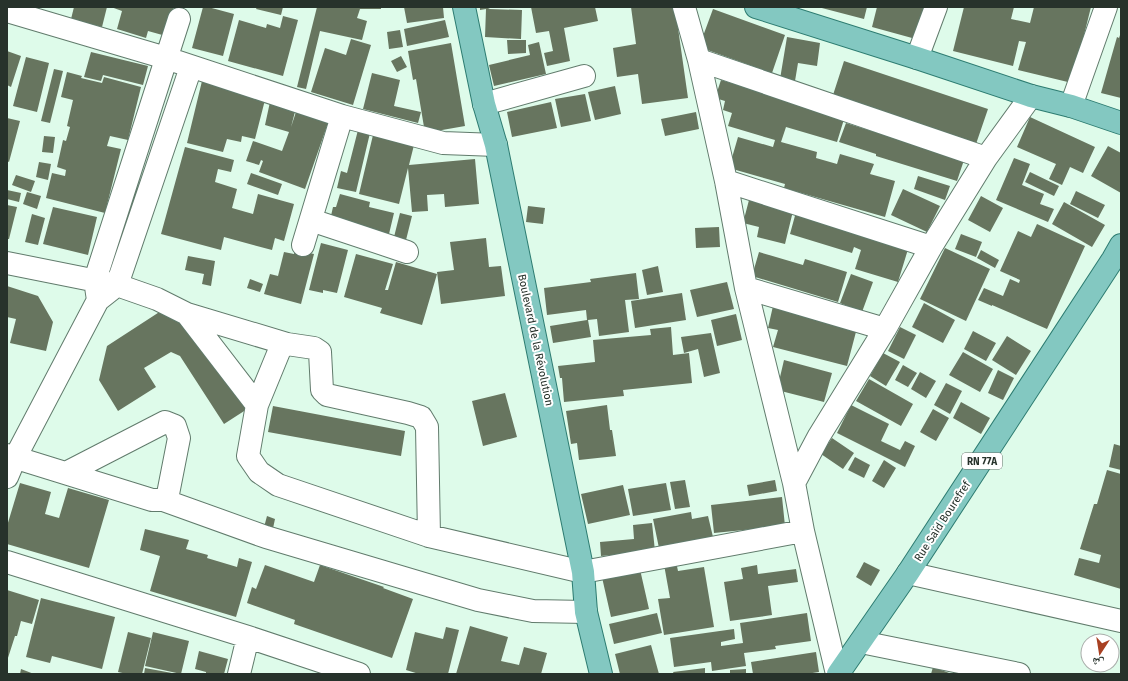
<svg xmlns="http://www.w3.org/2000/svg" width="1128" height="681" viewBox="0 0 1128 681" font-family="'Fira Sans','Noto Naskh Arabic',sans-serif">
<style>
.building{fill:#67755f}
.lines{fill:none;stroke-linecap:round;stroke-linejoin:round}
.minor-casing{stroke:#617b6c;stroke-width:24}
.major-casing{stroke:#2d7c71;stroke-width:24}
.minor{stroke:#fff;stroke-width:22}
.major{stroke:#83c8c1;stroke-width:22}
.labels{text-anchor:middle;stroke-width:4;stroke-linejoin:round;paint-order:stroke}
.shield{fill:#fff;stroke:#68706b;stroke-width:1}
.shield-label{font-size:10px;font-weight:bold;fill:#27322b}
.street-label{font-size:11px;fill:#27322b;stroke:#fff}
</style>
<rect width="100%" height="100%" fill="#defbea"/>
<path class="building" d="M 74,7 L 107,7 L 102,27 L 71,19 Z
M 111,7 L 174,7 L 166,36 L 148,31 L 146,38 L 117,29 L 122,11 Z
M 203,7 L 208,7 L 234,14 L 223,56 L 192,48 Z
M 257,7 L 283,7 L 281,15 L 256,9 Z
M 317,7 L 381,7 L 381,9 L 360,9 L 357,18 L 367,21 L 362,40 L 320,31 L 306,89 L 297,87 Z
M 404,7 L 443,7 L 444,18 L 407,23 Z
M 480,7 L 492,7 L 488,9 L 522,10 L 521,39 L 485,37 L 486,9 L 480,10 Z
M 531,7 L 595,7 L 598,21 L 564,28 L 570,61 L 547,66 L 544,53 L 553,51 L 549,31 L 536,33 Z
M 631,7 L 675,7 L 688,98 L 642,104 L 638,74 L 617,77 L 613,48 L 636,44 Z
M 818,7 L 867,7 L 864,19 Z
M 877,7 L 933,7 L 923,41 L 872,27 Z
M 964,7 L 1014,7 L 1011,19 L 1030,23 L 1034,7 L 1091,7 L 1072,83 L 1018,70 L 1026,42 L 1019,41 L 1013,66 L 953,51 Z
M 713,9 L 785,35 L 772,73 L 699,47 Z
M 283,16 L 298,20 L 283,76 L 228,61 L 239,20 L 266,28 L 267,24 L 280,28 Z
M 445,20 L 449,37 L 407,46 L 404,29 Z
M 400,30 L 403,47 L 389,49 L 387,32 Z
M 1121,32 L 1121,98 L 1101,93 L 1117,37 L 1119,38 Z
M 787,37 L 820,43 L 817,66 L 798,63 L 795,81 L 780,79 Z
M 351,39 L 371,45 L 353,105 L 311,92 L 325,48 L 346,55 Z
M 507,40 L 526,40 L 526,53 L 508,54 Z
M 539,42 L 546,74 L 494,86 L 489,65 L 530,55 L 528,45 Z
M 451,43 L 465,126 L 425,133 L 416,79 L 413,80 L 408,51 Z
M 7,51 L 21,56 L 11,87 L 7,85 Z
M 91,52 L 148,66 L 143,85 L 103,75 L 101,81 L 84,77 Z
M 401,56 L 407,67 L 397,72 L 391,61 Z
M 26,57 L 49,63 L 37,112 L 13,106 Z
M 844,61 L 988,109 L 976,144 L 833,95 Z
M 54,69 L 63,71 L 50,123 L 41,121 Z
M 67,72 L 82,76 L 81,78 L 102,83 L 104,77 L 141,87 L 128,140 L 110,136 L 107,146 L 121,149 L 105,213 L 46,198 L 52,173 L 65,176 L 66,170 L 57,167 L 63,140 L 66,141 L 70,127 L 67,126 L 73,100 L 61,97 Z
M 372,73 L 400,80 L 394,106 L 421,112 L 418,123 L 363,109 Z
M 721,80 L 845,116 L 837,142 L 786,127 L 781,142 L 817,152 L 816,158 L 837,164 L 840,154 L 874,164 L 870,174 L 895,181 L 885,217 L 784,188 L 785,184 L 729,168 L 738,137 L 773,147 L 775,140 L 728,126 L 732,113 L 723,110 L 725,101 L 715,98 Z
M 202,81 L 266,96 L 255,139 L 242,136 L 241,142 L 227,139 L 223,152 L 187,143 Z
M 615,86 L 621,114 L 595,120 L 588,92 Z
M 585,94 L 591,121 L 561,127 L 555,99 Z
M 270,102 L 296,108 L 291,127 L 296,112 L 328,123 L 305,189 L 259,172 L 263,161 L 261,160 L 259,165 L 246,161 L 253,141 L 282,151 L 289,132 L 265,125 Z
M 551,102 L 557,128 L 512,137 L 507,112 Z
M 696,112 L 699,129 L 665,136 L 661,119 Z
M 1030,117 L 1095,147 L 1083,173 L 1070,167 L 1062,185 L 1049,179 L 1056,164 L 1017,147 Z
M 7,118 L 20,121 L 9,162 L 7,161 Z
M 846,123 L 964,160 L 957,181 L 876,156 L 876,154 L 839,142 Z
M 358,130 L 370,133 L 356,192 L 337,188 L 341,171 L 347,173 Z
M 373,135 L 414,145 L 409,165 L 475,159 L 479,204 L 445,207 L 444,194 L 427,195 L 428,211 L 412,212 L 408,168 L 399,204 L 359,194 Z
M 44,136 L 55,137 L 53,153 L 42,152 Z
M 1108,146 L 1121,153 L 1121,193 L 1091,176 Z
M 185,147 L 234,160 L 231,172 L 218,169 L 215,182 L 237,189 L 232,208 L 253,214 L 258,194 L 294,204 L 284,241 L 275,238 L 272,250 L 224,237 L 221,250 L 161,234 Z
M 1014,158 L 1030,164 L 1022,185 L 1044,194 L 1040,204 L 1054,209 L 1048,222 L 996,200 Z
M 39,162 L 51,164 L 48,180 L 36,177 Z
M 1030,172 L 1059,186 L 1054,196 L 1025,182 Z
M 251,173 L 282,184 L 278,195 L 247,184 Z
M 16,175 L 35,181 L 31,192 L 12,185 Z
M 918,176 L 950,186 L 945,200 L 914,189 Z
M 903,189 L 940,206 L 927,232 L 891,215 Z
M 7,190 L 21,193 L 19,202 L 7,199 Z
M 1076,191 L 1105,205 L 1098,218 L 1070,204 Z
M 27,192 L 41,196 L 37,209 L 23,204 Z
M 340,194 L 370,202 L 369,207 L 394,213 L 389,234 L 330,220 L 333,207 L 336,207 Z
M 981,196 L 1003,208 L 990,232 L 968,220 Z
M 749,200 L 793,211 L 785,244 L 757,237 L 759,227 L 743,223 Z
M 1064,202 L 1105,225 L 1092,247 L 1052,224 Z
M 7,205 L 17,207 L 9,239 L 7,239 Z
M 528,206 L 545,208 L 543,224 L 526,222 Z
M 53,207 L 97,217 L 88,255 L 43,244 Z
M 796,212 L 909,246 L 898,282 L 855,269 L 861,250 L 854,247 L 852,253 L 790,234 Z
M 400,213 L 412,216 L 406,240 L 394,237 Z
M 32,214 L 45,218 L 38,245 L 25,242 Z
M 1037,224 L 1085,246 L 1047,329 L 992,305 L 992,306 L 978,300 L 984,288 L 1003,296 L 1010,279 L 1019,283 L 1020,280 L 1000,271 L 1018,231 L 1031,237 Z
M 719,227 L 720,247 L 696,248 L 695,228 Z
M 300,230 L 305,252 L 314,254 L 301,304 L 264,294 L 270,274 L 278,276 L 284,252 L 294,254 Z
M 961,234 L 982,242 L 976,257 L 955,249 Z
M 486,238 L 489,267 L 501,266 L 505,296 L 441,304 L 437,272 L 454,270 L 450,242 Z
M 321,243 L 348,250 L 337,293 L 323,290 L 323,293 L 309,290 Z
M 945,248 L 990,269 L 966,321 L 920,299 Z
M 981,250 L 999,260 L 995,268 L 977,258 Z
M 759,252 L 803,265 L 805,259 L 847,272 L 838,302 L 752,276 Z
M 356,254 L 393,264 L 385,290 L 388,290 L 396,262 L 437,274 L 422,325 L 380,313 L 382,308 L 344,297 Z
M 188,256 L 215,261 L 211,286 L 202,284 L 204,274 L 185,270 Z
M 658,266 L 663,292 L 647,295 L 642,270 Z
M 636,273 L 639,299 L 625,300 L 629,332 L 599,336 L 597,319 L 588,320 L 591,337 L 553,343 L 550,326 L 587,320 L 586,310 L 547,315 L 544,288 L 591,282 L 590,279 Z
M 851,274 L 873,282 L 862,312 L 840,303 Z
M 250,279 L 263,284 L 260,292 L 247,288 Z
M 727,282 L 734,309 L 697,317 L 690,290 Z
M 7,286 L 38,296 L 53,322 L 46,351 L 10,343 L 16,319 L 7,317 Z
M 682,293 L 686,320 L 635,328 L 631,301 Z
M 924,303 L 955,320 L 943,343 L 912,327 Z
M 773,306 L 857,328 L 847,366 L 773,347 L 778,330 L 768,328 Z
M 164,309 L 197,315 L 255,404 L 224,424 L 180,356 L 171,352 L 144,368 L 156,387 L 118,411 L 99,380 L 107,346 Z
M 736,314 L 742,340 L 717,346 L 711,320 Z
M 671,327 L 673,355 L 689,353 L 692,383 L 623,390 L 624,396 L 564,402 L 562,378 L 560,378 L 558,366 L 595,362 L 593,340 L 651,335 L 650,329 Z
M 900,327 L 916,335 L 904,359 L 888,351 Z
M 973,331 L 996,343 L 986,361 L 964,349 Z
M 711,333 L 720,373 L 704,377 L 698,349 L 684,353 L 681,337 Z
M 1007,336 L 1031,351 L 1016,375 L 992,360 Z
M 963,352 L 993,369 L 980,392 L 949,375 Z
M 883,353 L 900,362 L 886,386 L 870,376 Z
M 784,360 L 832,373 L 824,402 L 777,390 Z
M 903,365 L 917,373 L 908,387 L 895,380 Z
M 998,370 L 1014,378 L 1003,400 L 988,393 Z
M 920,372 L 936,381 L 926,398 L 911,389 Z
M 869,379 L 913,404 L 901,426 L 856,401 Z
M 946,383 L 962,391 L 950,414 L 934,405 Z
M 505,393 L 517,437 L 483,446 L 472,401 Z
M 961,402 L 990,418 L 981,434 L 953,418 Z
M 607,405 L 610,430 L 612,430 L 616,456 L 579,460 L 577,443 L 571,444 L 566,411 Z
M 851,405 L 889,424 L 881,441 L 900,450 L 905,441 L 915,446 L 905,467 L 837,433 Z
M 273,406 L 405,431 L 401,456 L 268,432 Z
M 933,409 L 949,418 L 936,441 L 920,432 Z
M 832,438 L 854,453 L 843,469 L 821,454 Z
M 1114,444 L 1121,446 L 1121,470 L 1109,467 Z
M 855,457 L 870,465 L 864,478 L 848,470 Z
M 884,460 L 896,468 L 884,488 L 872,481 Z
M 1107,470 L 1121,474 L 1121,589 L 1074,575 L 1079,558 L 1099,563 L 1101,555 L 1080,549 L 1094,504 L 1097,504 Z
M 685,480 L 690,507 L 675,509 L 670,482 Z
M 775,480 L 777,491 L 749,496 L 747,485 Z
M 20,483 L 51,492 L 45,514 L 59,518 L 68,488 L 109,500 L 89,568 L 7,544 L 7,526 Z
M 666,483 L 671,510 L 633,516 L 628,489 Z
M 623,485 L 630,515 L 588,524 L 581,494 Z
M 782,497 L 785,526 L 714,533 L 711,505 Z
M 691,512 L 692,519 L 708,516 L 713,537 L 659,548 L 653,519 Z
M 267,516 L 275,519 L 272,533 L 263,531 Z
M 652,523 L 655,551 L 601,556 L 600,542 L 634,539 L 633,525 Z
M 145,529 L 189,540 L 186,549 L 208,555 L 207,558 L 237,567 L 239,558 L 252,562 L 236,617 L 150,591 L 160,556 L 140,550 Z
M 675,557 L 678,571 L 704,567 L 714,627 L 664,635 L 658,599 L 670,598 L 663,559 Z
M 864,562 L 880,570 L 871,586 L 856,577 Z
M 265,565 L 314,582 L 320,565 L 384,587 L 383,588 L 413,599 L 392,658 L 294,624 L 295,620 L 247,603 L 252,587 L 256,589 Z
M 639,565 L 649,609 L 611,617 L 601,573 Z
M 757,565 L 758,574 L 796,569 L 798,582 L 768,586 L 772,615 L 730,621 L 724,582 L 743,579 L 741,568 Z
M 7,590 L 39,600 L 32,624 L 21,621 L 17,636 L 15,636 L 7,661 Z
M 41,598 L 115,617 L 102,669 L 52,656 L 50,663 L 26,657 Z
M 657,613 L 662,633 L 614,644 L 609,624 Z
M 807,613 L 811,641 L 775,646 L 776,649 L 744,653 L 746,666 L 712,671 L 711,662 L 674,667 L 670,638 L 734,629 L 735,639 L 721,642 L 721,646 L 743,643 L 740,623 Z
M 470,626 L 508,637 L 501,661 L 519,665 L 524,647 L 547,653 L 541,674 L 456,674 Z
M 446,627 L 459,630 L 448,674 L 419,674 L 406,670 L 415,632 L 443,639 Z
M 128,632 L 151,638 L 142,674 L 127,674 L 118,672 Z
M 153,632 L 189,641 L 181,674 L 145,666 Z
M 651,645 L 659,674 L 620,674 L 615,654 Z
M 199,651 L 228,659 L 224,674 L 206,674 L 206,672 L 195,669 Z
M 816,652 L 819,672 L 806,674 L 753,674 L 751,662 Z
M 933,667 L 952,674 L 931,674 Z
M 145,668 L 172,673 L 171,674 L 144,674 Z
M 705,668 L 705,674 L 674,674 L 673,672 Z
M 21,669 L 34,674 L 20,674 Z
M 746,669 L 746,674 L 730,674 L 730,670 Z"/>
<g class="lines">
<defs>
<path id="minor" d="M 684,7 L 699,60 L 726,181 L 746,288 L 794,483 L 803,531 L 837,674
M 7,11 L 166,58 L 342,116 L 443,143 L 496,145
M 179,19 L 95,280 L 98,300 L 117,285 L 191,67
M 917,58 L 936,7
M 699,60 L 986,158
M 484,104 L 584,76
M 1071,106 L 1106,7
M 726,181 L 931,247
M 311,220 L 407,252
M 303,245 L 342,116
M 7,263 L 117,285 L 157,299 L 187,314 L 257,405
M 746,288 L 885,329
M 187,314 L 287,344
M 7,455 L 152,500 L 163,500 L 168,494 L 179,438 L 175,426 L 165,422 L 66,473
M 7,477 L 15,458 L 98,300
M 794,483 L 819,436 L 885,329 L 931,247 L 986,158 L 1031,96
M 163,500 L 266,537 L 478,600 L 533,611 L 586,612
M 429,536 L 427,427 L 421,417 L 408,413 L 327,395 L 322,390 L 320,352 L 314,348 L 287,344 L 280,349 L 257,405 L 248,456 L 259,472 L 278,485 L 429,536 L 583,572 L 803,531
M 7,562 L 248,637 L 359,674
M 908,573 L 1121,621
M 861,642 L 1019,674
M 239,674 L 248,637"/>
<path id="major" d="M 464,7 L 484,104 L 496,145 L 583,572 L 586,612 L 601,674
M 756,7 L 917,58 L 1031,96 L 1071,106 L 1121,123
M 838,674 L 908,573 L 1113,259 L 1121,245"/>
</defs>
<use href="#minor" class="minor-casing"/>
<use href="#major" class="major-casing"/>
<use href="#minor" class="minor"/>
<use href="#major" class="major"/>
</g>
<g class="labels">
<rect class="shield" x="962" y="453" width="40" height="16" rx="3"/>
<g class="shield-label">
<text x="982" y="465">RN 77A</text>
</g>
<g class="street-label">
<text transform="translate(536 340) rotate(78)" y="4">Boulevard de la Révolution</text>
<text transform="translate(942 521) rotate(-57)" y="4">Rue Saïd Bourefref</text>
</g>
</g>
<rect width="1128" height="681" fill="none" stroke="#27322b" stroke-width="16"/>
<g transform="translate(1100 653) rotate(192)"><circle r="19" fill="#ffffff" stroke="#a9adaa"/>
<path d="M0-3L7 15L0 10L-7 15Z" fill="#a84022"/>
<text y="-6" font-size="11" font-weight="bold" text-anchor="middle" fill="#27322b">ش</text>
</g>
</svg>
